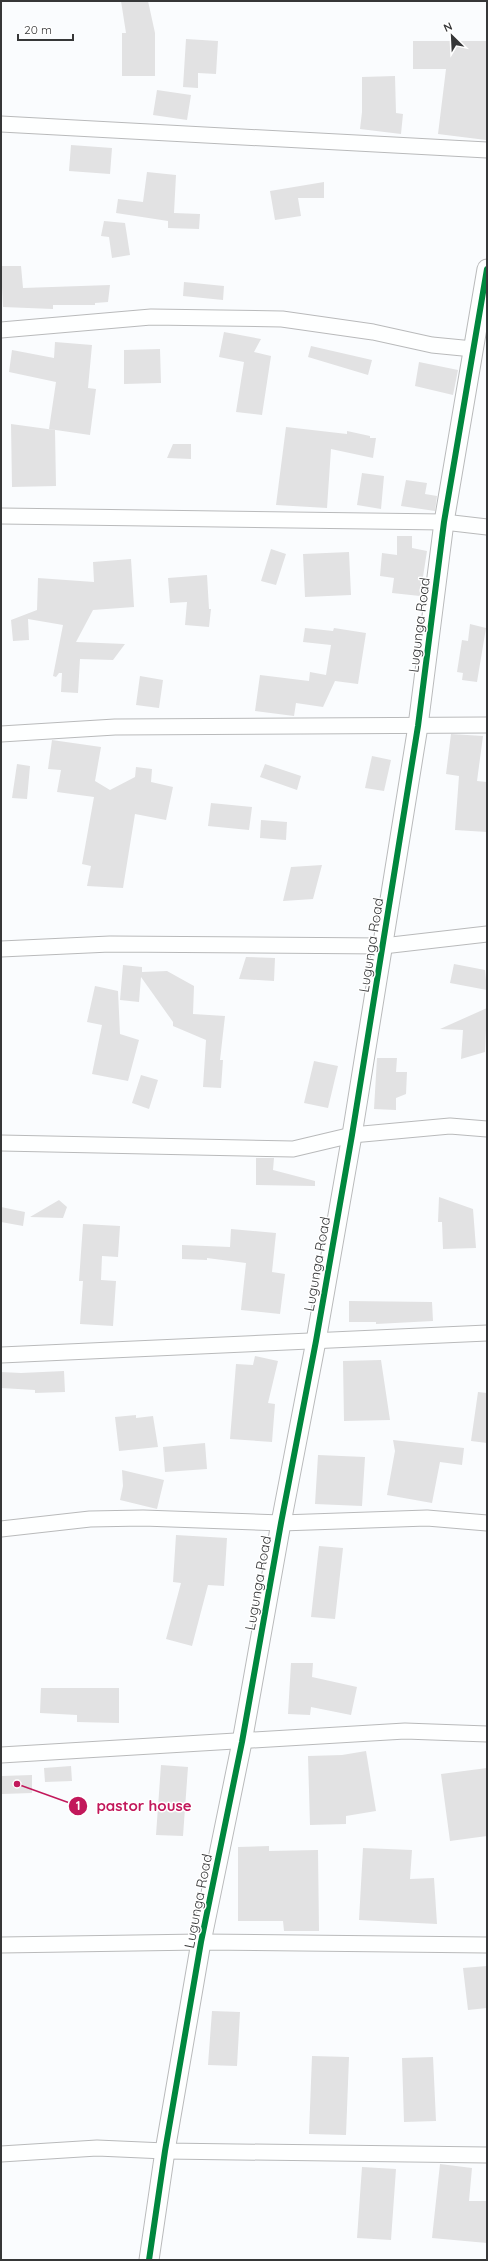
<svg xmlns="http://www.w3.org/2000/svg" width="488" height="2261" viewBox="0 0 488 2261" font-family="Quicksand,sans-serif">
<style>
.building{fill:#e2e2e3}
.lines{fill:none;stroke-linecap:round;stroke-linejoin:round}
.minor-casing{stroke:#b9babb;stroke-width:17}
.tertiary-casing{stroke:#b9babb;stroke-width:21}
.minor{stroke:#feffff;stroke-width:15}
.tertiary{stroke:#feffff;stroke-width:19}
.cycleway-casing{stroke:#fff;stroke-width:8}
.cycleway{stroke:#00873e;stroke-width:6}
.labels{text-anchor:middle;stroke-width:3;stroke-linejoin:round;paint-order:stroke}
.street-label{font-size:14px;fill:#363738;stroke:#fff}
.leader{fill:none;stroke:#c2185b;stroke-width:1.5}
.callout-dot{fill:#c2185b;stroke:#fff;stroke-width:1.5}
.mark-label{font-size:12px;text-anchor:middle;font-weight:bold;fill:#fff}
.callout-label{font-size:15px;text-anchor:middle;font-weight:bold;fill:#c2185b;stroke:#fff;stroke-width:3;stroke-linejoin:round;paint-order:stroke}
</style>
<rect width="100%" height="100%" fill="#fafcfe"/>
<path class="building" d="M 121,1 L 148,1 L 155,33 L 155,76 L 122,76 L 122,33 L 126,33 Z
M 186,39 L 218,41 L 216,74 L 198,73 L 198,88 L 183,87 Z
M 413,41 L 487,41 L 486,140 L 438,134 L 446,69 L 413,69 Z
M 395,76 L 396,113 L 403,114 L 401,134 L 360,129 L 362,112 L 362,77 Z
M 157,90 L 191,95 L 187,120 L 153,115 Z
M 71,145 L 112,148 L 110,174 L 69,171 Z
M 147,172 L 176,175 L 174,213 L 200,214 L 199,229 L 168,228 L 168,221 L 116,213 L 118,199 L 143,202 Z
M 324,182 L 324,198 L 298,198 L 301,216 L 275,220 L 270,191 Z
M 104,221 L 125,223 L 130,255 L 112,258 L 109,237 L 101,236 Z
M 1,266 L 21,266 L 23,288 L 110,285 L 108,302 L 95,303 L 95,305 L 53,305 L 53,309 L 3,307 Z
M 184,282 L 224,286 L 223,300 L 183,296 Z
M 224,332 L 261,339 L 254,352 L 271,356 L 262,415 L 236,412 L 244,362 L 219,357 Z
M 55,342 L 92,345 L 88,388 L 96,389 L 90,435 L 49,429 L 56,382 L 9,372 L 12,350 L 54,358 Z
M 311,346 L 372,360 L 368,375 L 308,357 Z
M 160,349 L 161,383 L 124,384 L 124,350 Z
M 419,362 L 458,370 L 453,395 L 415,386 Z
M 11,424 L 55,430 L 56,486 L 12,487 Z
M 286,427 L 347,434 L 347,431 L 370,436 L 370,438 L 376,438 L 373,458 L 331,449 L 327,508 L 276,505 Z
M 173,444 L 191,444 L 191,459 L 167,458 Z
M 362,473 L 384,476 L 381,509 L 357,505 Z
M 406,480 L 427,483 L 425,494 L 437,496 L 435,511 L 401,506 Z
M 397,536 L 412,536 L 412,548 L 427,551 L 420,596 L 392,593 L 394,578 L 380,576 L 382,553 L 397,555 Z
M 271,549 L 286,554 L 276,585 L 261,581 Z
M 349,552 L 351,595 L 305,597 L 303,554 Z
M 131,559 L 134,607 L 93,610 L 76,642 L 125,644 L 113,660 L 80,659 L 78,693 L 61,692 L 62,673 L 59,673 L 56,677 L 53,676 L 63,625 L 28,619 L 29,640 L 13,641 L 11,620 L 37,610 L 38,578 L 94,582 L 93,562 Z
M 207,575 L 209,609 L 211,609 L 209,627 L 185,625 L 187,602 L 170,603 L 168,578 Z
M 470,624 L 486,628 L 477,682 L 462,680 L 463,673 L 457,672 L 462,640 L 468,641 Z
M 305,628 L 333,631 L 334,628 L 366,633 L 358,684 L 335,681 L 323,707 L 296,703 L 294,716 L 255,711 L 260,675 L 309,681 L 310,672 L 326,675 L 331,645 L 303,642 Z
M 140,676 L 163,680 L 159,708 L 136,705 Z
M 451,734 L 483,736 L 477,781 L 487,782 L 487,832 L 455,830 L 459,776 L 446,774 Z
M 52,740 L 101,747 L 95,781 L 110,790 L 135,777 L 136,767 L 152,769 L 151,782 L 173,787 L 166,820 L 135,814 L 123,888 L 87,886 L 91,866 L 82,864 L 94,797 L 57,792 L 61,770 L 48,769 Z
M 372,756 L 391,760 L 384,791 L 365,788 Z
M 17,764 L 30,766 L 27,799 L 12,798 Z
M 265,764 L 301,776 L 297,790 L 260,777 Z
M 211,803 L 252,807 L 249,830 L 208,826 Z
M 261,820 L 287,822 L 286,840 L 260,838 Z
M 322,865 L 313,899 L 283,901 L 291,867 Z
M 246,957 L 275,958 L 274,981 L 239,979 Z
M 454,964 L 485,970 L 487,990 L 450,983 Z
M 123,965 L 142,967 L 142,972 L 167,971 L 194,986 L 193,1014 L 225,1016 L 220,1060 L 223,1060 L 221,1088 L 203,1087 L 206,1040 L 173,1026 L 173,1022 L 141,977 L 139,1002 L 120,1000 Z
M 95,986 L 118,991 L 120,1034 L 139,1040 L 128,1081 L 92,1074 L 102,1025 L 87,1022 Z
M 487,1008 L 485,1052 L 461,1059 L 463,1030 L 440,1029 Z
M 377,1058 L 397,1058 L 396,1072 L 407,1072 L 406,1094 L 396,1098 L 396,1110 L 374,1109 Z
M 314,1061 L 338,1066 L 328,1108 L 304,1103 Z
M 141,1075 L 158,1080 L 149,1109 L 132,1103 Z
M 256,1158 L 274,1158 L 273,1170 L 315,1181 L 315,1186 L 256,1185 Z
M 439,1197 L 473,1209 L 476,1248 L 443,1249 L 442,1222 L 438,1222 Z
M 59,1200 L 67,1207 L 63,1218 L 30,1217 Z
M 1,1207 L 25,1212 L 23,1226 L 1,1222 Z
M 83,1224 L 120,1226 L 118,1257 L 102,1256 L 101,1280 L 116,1281 L 113,1326 L 80,1324 L 83,1281 L 79,1281 Z
M 231,1229 L 276,1233 L 272,1272 L 285,1274 L 280,1314 L 241,1310 L 246,1263 L 207,1258 L 207,1260 L 182,1259 L 182,1245 L 230,1247 Z
M 349,1301 L 432,1302 L 433,1321 L 376,1324 L 376,1322 L 349,1322 Z
M 255,1356 L 278,1361 L 268,1403 L 275,1404 L 272,1442 L 230,1439 L 236,1364 L 253,1365 Z
M 381,1360 L 390,1420 L 344,1421 L 343,1361 Z
M 64,1371 L 65,1392 L 35,1393 L 35,1390 L 1,1388 L 1,1372 L 21,1373 Z
M 478,1392 L 487,1393 L 487,1443 L 471,1441 Z
M 136,1415 L 136,1418 L 153,1416 L 158,1447 L 119,1451 L 115,1417 Z
M 393,1440 L 464,1448 L 462,1465 L 440,1462 L 432,1503 L 387,1495 L 395,1451 Z
M 205,1443 L 207,1469 L 165,1472 L 163,1447 Z
M 318,1455 L 365,1457 L 362,1506 L 315,1504 Z
M 122,1470 L 164,1480 L 157,1509 L 120,1500 L 123,1486 Z
M 176,1535 L 227,1538 L 224,1586 L 208,1585 L 192,1646 L 166,1639 L 181,1583 L 173,1582 Z
M 319,1546 L 343,1548 L 335,1619 L 311,1617 Z
M 291,1663 L 313,1663 L 312,1677 L 357,1687 L 351,1715 L 311,1707 L 310,1715 L 288,1714 Z
M 41,1688 L 119,1688 L 119,1723 L 77,1722 L 77,1715 L 40,1713 Z
M 366,1751 L 376,1811 L 346,1816 L 346,1824 L 310,1825 L 308,1756 L 342,1755 Z
M 161,1765 L 188,1767 L 183,1836 L 156,1835 Z
M 71,1766 L 72,1781 L 45,1782 L 44,1768 Z
M 487,1768 L 487,1836 L 450,1841 L 441,1774 Z
M 32,1775 L 32,1793 L 2,1794 L 2,1776 Z
M 269,1846 L 269,1851 L 318,1850 L 319,1931 L 284,1931 L 283,1921 L 238,1921 L 238,1847 Z
M 363,1848 L 412,1850 L 410,1879 L 434,1878 L 437,1924 L 359,1920 Z
M 487,1966 L 487,2008 L 468,2010 L 463,1968 Z
M 212,2011 L 240,2012 L 237,2066 L 208,2065 Z
M 312,2056 L 349,2057 L 346,2135 L 309,2134 Z
M 433,2057 L 436,2121 L 404,2122 L 402,2058 Z
M 440,2164 L 472,2168 L 469,2201 L 487,2201 L 487,2243 L 432,2238 Z
M 362,2167 L 396,2169 L 391,2240 L 357,2238 Z"/>
<g class="lines">
<defs>
<path id="minor" d="M 1,124 L 487,150
M 1,330 L 151,317 L 282,319 L 373,332 L 432,345 L 473,349
M 1,516 L 444,522 L 487,527
M 1,734 L 115,727 L 487,725
M 1,949 L 110,944 L 383,946 L 487,934
M 1,1143 L 293,1149 L 352,1135 L 450,1126 L 487,1129
M 1,1355 L 487,1333
M 1,1529 L 90,1519 L 143,1518 L 281,1523 L 427,1518 L 487,1523
M 1,1755 L 405,1731 L 487,1734
M 1,1945 L 201,1942 L 487,1945
M 1,2154 L 97,2148 L 165,2151 L 487,2155"/>
<path id="tertiary" d="M 149,2260 L 165,2151 L 201,1942 L 242,1742 L 281,1523 L 316,1341 L 352,1135 L 418,726 L 444,522 L 487,269"/>
</defs>
<use href="#minor" class="minor-casing"/>
<use href="#tertiary" class="tertiary-casing"/>
<use href="#minor" class="minor"/>
<use href="#tertiary" class="tertiary"/>
<defs>
<path id="cycleway" d="M 149,2260 L 165,2151 L 201,1942 L 242,1742 L 281,1523 L 316,1341 L 352,1135 L 418,726 L 444,522 L 487,269"/>
</defs>
<use href="#cycleway" class="cycleway-casing"/>
<use href="#cycleway" class="cycleway"/>
</g>
<g class="labels">
<g class="street-label">
<text transform="translate(419 625) rotate(-83)" y="5">Lugunga Road</text>
<text transform="translate(371 945) rotate(-81)" y="5">Lugunga Road</text>
<text transform="translate(317 1264) rotate(-80)" y="5">Lugunga Road</text>
<text transform="translate(258 1583) rotate(-80)" y="5">Lugunga Road</text>
<text transform="translate(198 1901) rotate(-79)" y="5">Lugunga Road</text>
</g>
</g>
<path class="leader" d="M17 1784L78 1806"/>
<g class="callout-dot">
<circle cx="17" cy="1784" r="4"/>
<circle cx="78" cy="1806" r="10"/>
</g>
<g class="mark-label">
<text x="78" y="1810">1</text>
</g>
<g class="callout-label">
<text x="144" y="1811">pastor house</text>
</g>
<rect width="488" height="2261" fill="none" stroke="#363738" stroke-width="4"/>
<g transform="translate(452 36) rotate(336)" stroke="#ffffff" stroke-width="3" paint-order="stroke">
<path d="M0-3L7 15L0 10L-7 15Z" fill="#363738"/>
<text y="-6" font-size="11" font-weight="bold" text-anchor="middle" fill="#363738">N</text>
</g>
<path d="M18 34v6h55v-6" fill="none" stroke="#363738" stroke-width="2"/>
<text x="24" y="34" font-size="12" fill="#363738" stroke="#ffffff" stroke-width="3" paint-order="stroke">20 m</text>
</svg>
